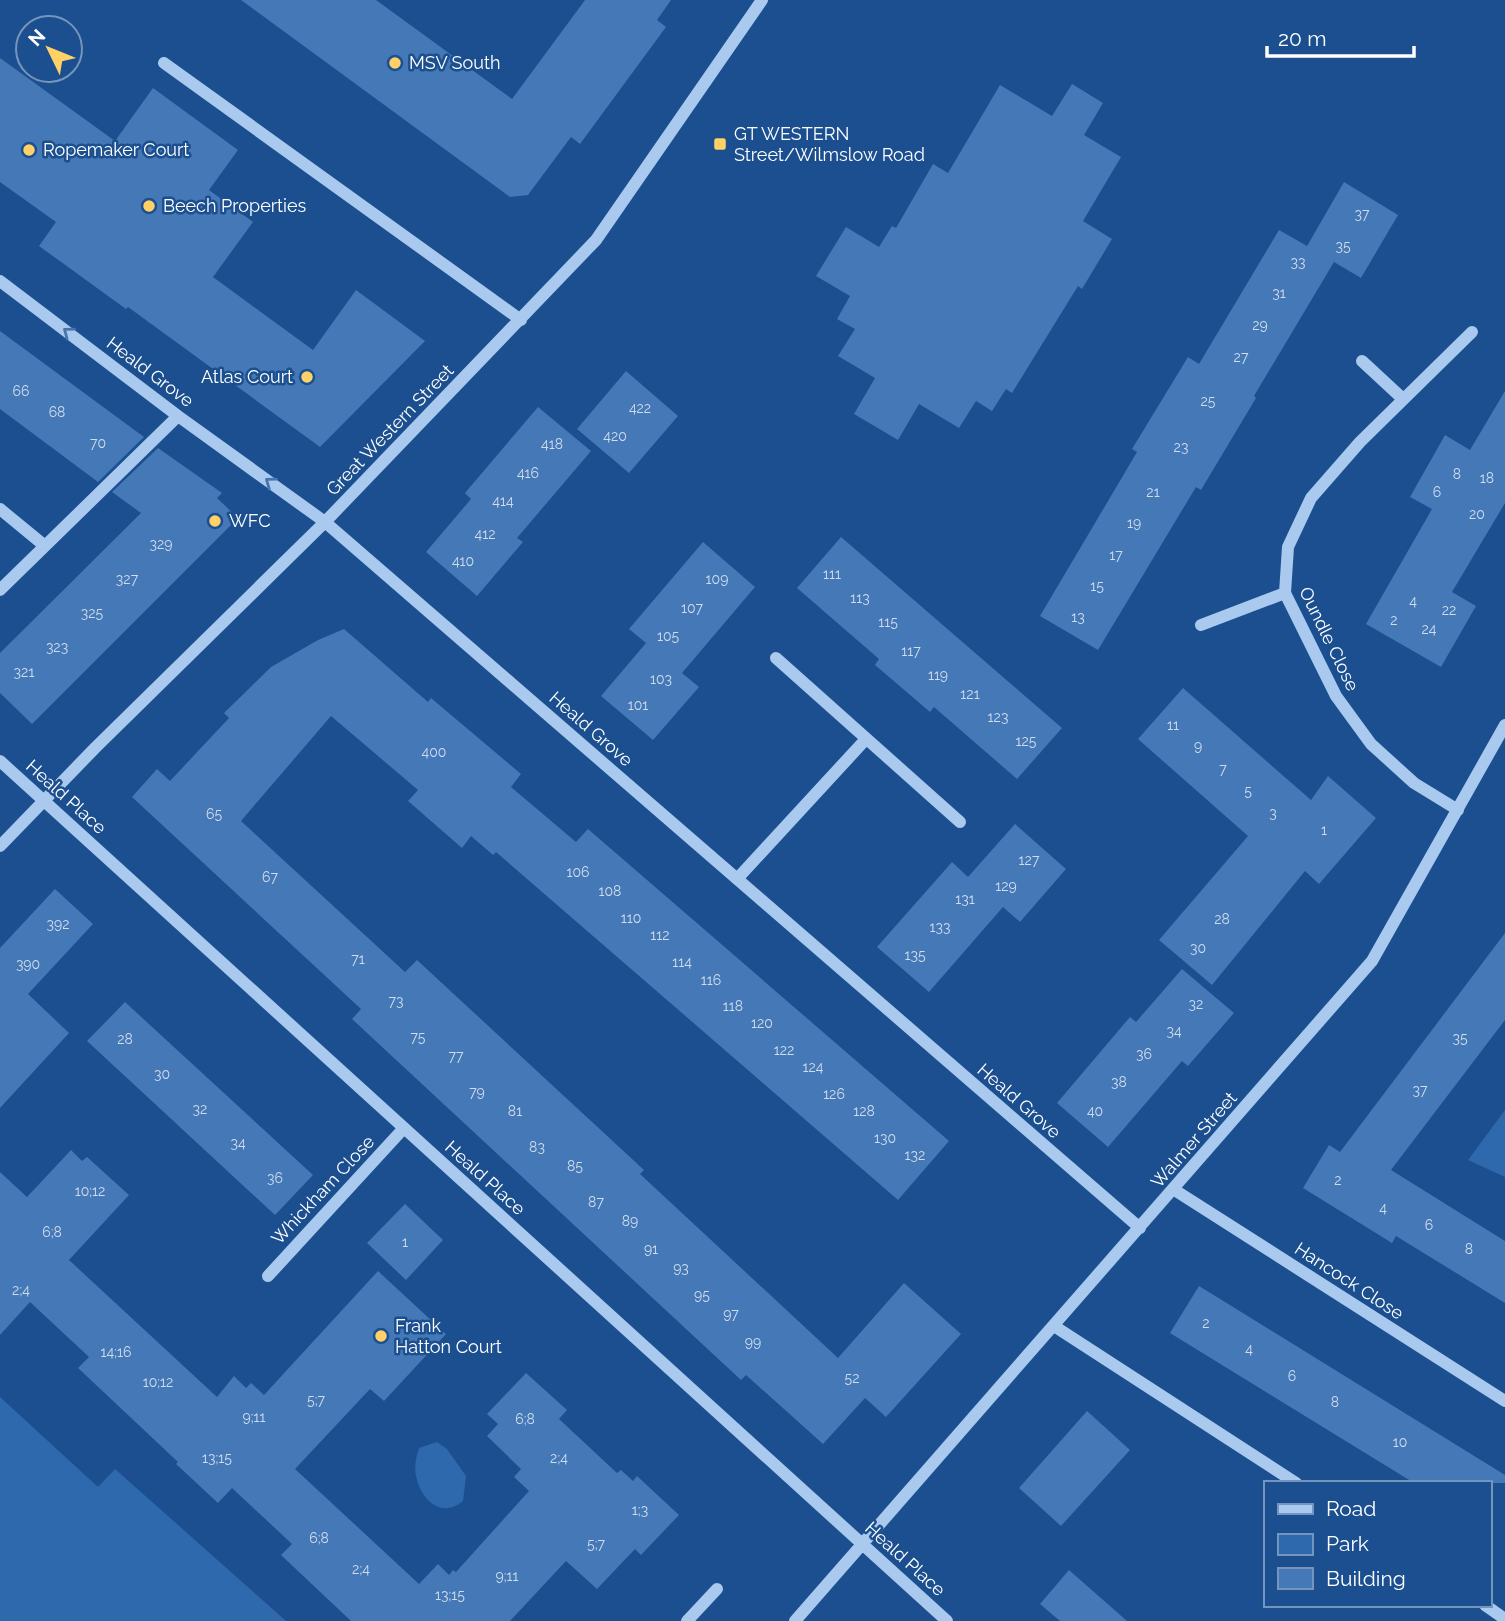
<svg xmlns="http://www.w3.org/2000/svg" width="1505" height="1621" viewBox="0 0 1505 1621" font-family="Raleway,sans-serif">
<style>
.green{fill:#2e69ad}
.building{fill:#4478b7}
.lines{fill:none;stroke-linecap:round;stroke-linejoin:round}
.minor{stroke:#a9c9ee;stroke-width:12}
.oneway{stroke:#4674ac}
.poi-dot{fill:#ffd166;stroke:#1b4f8f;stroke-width:2.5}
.labels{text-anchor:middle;stroke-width:5;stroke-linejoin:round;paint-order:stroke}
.number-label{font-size:14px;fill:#d0dded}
.poi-label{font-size:18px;fill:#fff;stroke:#1b4f8f;text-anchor:start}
.street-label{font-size:18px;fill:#fff;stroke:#1b4f8f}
</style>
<rect width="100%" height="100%" fill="#1b4f8f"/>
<path class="green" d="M 1505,1110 L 1505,1177 L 1468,1160 Z
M 0,1397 L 98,1487 L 115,1469 L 286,1621 L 0,1621 Z
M 437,1442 L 447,1449 L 466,1476 L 463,1501 C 441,1519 421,1500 416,1476 C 414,1467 416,1457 419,1448 Z"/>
<path class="building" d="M 241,0 L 376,0 L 512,99 L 585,0 L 671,0 L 657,20 L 666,27 L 580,144 L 571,137 L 528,195 L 510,197 Z
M 0,58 L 115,141 L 153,88 L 238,150 L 209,190 L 253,222 L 213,277 L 313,350 L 356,290 L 425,341 L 320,447 L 128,307 L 126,309 L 39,246 L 56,222 L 0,182 Z
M 1072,84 L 1103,103 L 1084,135 L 1121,157 L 1083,221 L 1112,239 L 1082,289 L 1078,286 L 1012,393 L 1006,389 L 992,411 L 976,401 L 959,428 L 919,404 L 898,440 L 854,414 L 875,378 L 838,356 L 855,329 L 837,319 L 850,296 L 816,276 L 846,227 L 879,247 L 892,226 L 896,228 L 933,164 L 948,173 L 1000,85 L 1052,116 Z
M 1344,182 L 1398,215 L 1361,278 L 1334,262 L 1254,396 L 1256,398 L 1201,490 L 1196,487 L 1098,650 L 1040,616 L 1137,452 L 1132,449 L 1188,357 L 1199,364 L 1279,230 L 1307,246 Z
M 0,331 L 144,437 L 98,482 L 0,409 Z
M 626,371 L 678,416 L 629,473 L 577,429 Z
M 1505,391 L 1505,503 L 1452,592 L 1476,606 L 1441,667 L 1366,624 L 1432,509 L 1410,497 L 1445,435 L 1470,450 Z
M 538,407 L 591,451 L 517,538 L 523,542 L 477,596 L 426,552 L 471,499 L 465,493 Z
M 158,448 L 222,493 L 217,498 L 238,518 L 32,724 L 0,693 L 0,653 L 141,513 L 112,492 Z
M 841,537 L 1062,728 L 1017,779 L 934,707 L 930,712 L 875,665 L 879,659 L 797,588 Z
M 703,542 L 755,587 L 682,673 L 699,687 L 653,740 L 601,696 L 646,643 L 629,629 Z
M 344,629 L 428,702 L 431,698 L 521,774 L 511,787 L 576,842 L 588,829 L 949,1141 L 898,1200 L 496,852 L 493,855 L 471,836 L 462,848 L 408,801 L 418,790 L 331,716 L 241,821 L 405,972 L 417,960 L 644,1170 L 640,1174 L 838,1358 L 904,1283 L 961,1334 L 886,1417 L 865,1398 L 823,1444 L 746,1375 L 741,1380 L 352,1019 L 361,1009 L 132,797 L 157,769 L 170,781 L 229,718 L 224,713 L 271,667 L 318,640 Z
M 1183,688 L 1311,800 L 1328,776 L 1376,818 L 1319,884 L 1305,871 L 1212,985 L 1159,940 L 1248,836 L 1138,739 Z
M 1015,824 L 1066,869 L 1020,922 L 1003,907 L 929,992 L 877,947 L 952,862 L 968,877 Z
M 55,889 L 93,924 L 28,994 L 69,1033 L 0,1108 L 0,948 Z
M 1505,933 L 1505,1020 L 1391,1170 L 1505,1241 L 1505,1303 L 1396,1236 L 1392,1243 L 1303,1188 L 1329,1145 L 1340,1152 Z
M 1182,969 L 1234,1013 L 1188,1066 L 1182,1061 L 1108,1147 L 1057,1103 L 1130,1017 L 1136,1022 Z
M 125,1002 L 313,1175 L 275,1215 L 87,1041 Z
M 71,1150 L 82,1161 L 87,1157 L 129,1195 L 69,1260 L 217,1397 L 234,1376 L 246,1388 L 251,1383 L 264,1395 L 378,1271 L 446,1334 L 384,1401 L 370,1389 L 295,1469 L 419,1584 L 438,1564 L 449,1575 L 453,1570 L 456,1572 L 529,1491 L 514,1477 L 521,1469 L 487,1436 L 498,1424 L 487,1414 L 526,1373 L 567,1410 L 559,1419 L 617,1473 L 621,1470 L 633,1481 L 637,1476 L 679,1515 L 641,1555 L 635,1549 L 597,1589 L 566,1561 L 510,1621 L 351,1621 L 281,1555 L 292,1544 L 232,1488 L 218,1503 L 176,1464 L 178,1462 L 78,1368 L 89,1357 L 30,1302 L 0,1335 L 0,1172 L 27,1197 Z
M 405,1204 L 443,1240 L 406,1280 L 367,1243 Z
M 1199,1286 L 1505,1475 L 1505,1483 L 1414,1483 L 1170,1333 Z
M 1087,1411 L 1130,1450 L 1061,1526 L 1019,1488 Z
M 1069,1570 L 1127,1621 L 1060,1621 L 1040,1604 Z"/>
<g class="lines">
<path class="minor" d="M 164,63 L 521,320
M 0,281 L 178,416 L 325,522 L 1140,1228
M 1362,361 L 1403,399
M 0,509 L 45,546
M 0,590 L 178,416
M 1201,625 L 1285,593
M 776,658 L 960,822
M 0,761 L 947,1621
M 1458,810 L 1414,783 L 1371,744 L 1336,696 L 1285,593 L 1288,547 L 1311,498 L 1360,442 L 1472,332
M 0,846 L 95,748 L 325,522 L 596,240 L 762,0
M 737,879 L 866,739
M 1173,1189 L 1505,1401
M 268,1276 L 404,1128
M 1054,1326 L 1296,1483
M 1485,1605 L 1505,1619
M 687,1621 L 717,1589
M 795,1621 L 1372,961 L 1505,725"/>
</g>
<defs><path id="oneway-chevron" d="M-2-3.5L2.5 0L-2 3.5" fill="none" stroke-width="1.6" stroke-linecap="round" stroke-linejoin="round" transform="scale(1.75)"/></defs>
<g class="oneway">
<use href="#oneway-chevron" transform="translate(68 332) rotate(-143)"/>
<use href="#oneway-chevron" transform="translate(270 482) rotate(-144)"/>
</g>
<g class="poi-dot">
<circle cx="395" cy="63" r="7"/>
<rect x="713" y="137" width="14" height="14" rx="3.5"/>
<circle cx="29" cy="150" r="7"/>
<circle cx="149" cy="206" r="7"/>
<circle cx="307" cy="377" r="7"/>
<circle cx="215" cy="521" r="7"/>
<circle cx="381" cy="1336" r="7"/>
</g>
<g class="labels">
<g class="number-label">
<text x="1362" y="219">37</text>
<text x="1343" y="251">35</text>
<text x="1298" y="267">33</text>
<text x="1279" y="298">31</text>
<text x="1260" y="330">29</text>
<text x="1241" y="362">27</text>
<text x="21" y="396">66</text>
<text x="1208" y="406">25</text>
<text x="640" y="413">422</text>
<text x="57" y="417">68</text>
<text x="615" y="441">420</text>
<text x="98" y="448">70</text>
<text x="552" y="449">418</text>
<text x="1181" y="452">23</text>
<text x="528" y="478">416</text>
<text x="1457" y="479">8</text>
<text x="1487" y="483">18</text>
<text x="1153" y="497">21</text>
<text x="1437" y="497">6</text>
<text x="503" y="506">414</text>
<text x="1477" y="519">20</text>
<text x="1134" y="528">19</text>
<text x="485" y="539">412</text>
<text x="161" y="549">329</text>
<text x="1116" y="560">17</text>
<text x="463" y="566">410</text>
<text x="832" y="579">111</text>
<text x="127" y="584">327</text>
<text x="717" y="584">109</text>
<text x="1097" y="591">15</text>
<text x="860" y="603">113</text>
<text x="1413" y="606">4</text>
<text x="692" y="613">107</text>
<text x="1449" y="615">22</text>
<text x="92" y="618">325</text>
<text x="1078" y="622">13</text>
<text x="1394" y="625">2</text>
<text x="888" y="627">115</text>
<text x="1429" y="634">24</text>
<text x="668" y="641">105</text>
<text x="57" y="652">323</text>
<text x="911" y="656">117</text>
<text x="24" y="677">321</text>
<text x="938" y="680">119</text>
<text x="661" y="684">103</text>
<text x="970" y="699">121</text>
<text x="638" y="710">101</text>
<text x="998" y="722">123</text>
<text x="1173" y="730">11</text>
<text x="1026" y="746">125</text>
<text x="1198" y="751">9</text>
<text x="434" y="757">400</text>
<text x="1223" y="774">7</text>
<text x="1248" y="796">5</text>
<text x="1273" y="818">3</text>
<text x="214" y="819">65</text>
<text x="1324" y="835">1</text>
<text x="1029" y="865">127</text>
<text x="578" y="877">106</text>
<text x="270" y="882">67</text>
<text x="1006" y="891">129</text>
<text x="610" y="896">108</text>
<text x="965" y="904">131</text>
<text x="631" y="923">110</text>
<text x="1222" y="924">28</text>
<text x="58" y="929">392</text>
<text x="940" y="932">133</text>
<text x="660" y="940">112</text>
<text x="1198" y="953">30</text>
<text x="915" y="960">135</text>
<text x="358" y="964">71</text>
<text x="682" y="967">114</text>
<text x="28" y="969">390</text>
<text x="711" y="985">116</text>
<text x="396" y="1006">73</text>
<text x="1196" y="1009">32</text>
<text x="733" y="1011">118</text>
<text x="762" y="1028">120</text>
<text x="1174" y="1036">34</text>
<text x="418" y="1042">75</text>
<text x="1460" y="1043">35</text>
<text x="125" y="1044">28</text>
<text x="784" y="1055">122</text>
<text x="1144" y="1059">36</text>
<text x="456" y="1061">77</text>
<text x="813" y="1072">124</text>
<text x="162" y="1079">30</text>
<text x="1119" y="1087">38</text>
<text x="1420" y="1095">37</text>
<text x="477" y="1097">79</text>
<text x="834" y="1099">126</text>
<text x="200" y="1114">32</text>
<text x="515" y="1116">81</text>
<text x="864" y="1116">128</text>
<text x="1095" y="1116">40</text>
<text x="885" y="1143">130</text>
<text x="238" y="1148">34</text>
<text x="537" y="1152">83</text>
<text x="915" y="1160">132</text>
<text x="575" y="1171">85</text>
<text x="275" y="1183">36</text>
<text x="1338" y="1185">2</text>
<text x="90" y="1196">10;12</text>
<text x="596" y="1207">87</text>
<text x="1383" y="1213">4</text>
<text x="630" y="1226">89</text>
<text x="1429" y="1230">6</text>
<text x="52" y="1237">6;8</text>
<text x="405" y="1247">1</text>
<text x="651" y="1254">91</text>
<text x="1469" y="1254">8</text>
<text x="681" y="1273">93</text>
<text x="21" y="1295">2;4</text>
<text x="702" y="1300">95</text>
<text x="731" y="1319">97</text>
<text x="1206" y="1328">2</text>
<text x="753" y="1347">99</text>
<text x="1249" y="1354">4</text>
<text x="116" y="1357">14;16</text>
<text x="1292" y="1381">6</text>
<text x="852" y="1383">52</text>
<text x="158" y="1387">10;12</text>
<text x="316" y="1405">5;7</text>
<text x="1335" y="1407">8</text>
<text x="254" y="1422">9;11</text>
<text x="525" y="1424">6;8</text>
<text x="1400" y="1447">10</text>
<text x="217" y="1463">13;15</text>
<text x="559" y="1463">2;4</text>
<text x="640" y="1515">1;3</text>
<text x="319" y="1543">6;8</text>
<text x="596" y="1549">5;7</text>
<text x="361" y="1574">2;4</text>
<text x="507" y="1581">9;11</text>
<text x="450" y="1600">13;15</text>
</g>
<g class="poi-label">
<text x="409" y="69">MSV South</text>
<text x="734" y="140">GT WESTERN<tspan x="734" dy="21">Street/Wilmslow Road</tspan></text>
<text x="43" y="156">Ropemaker Court</text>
<text x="163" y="212">Beech Properties</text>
<text x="293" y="383" text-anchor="end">Atlas Court</text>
<text x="229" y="527">WFC</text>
<text x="395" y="1332">Frank<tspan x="395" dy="21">Hatton Court</tspan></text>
</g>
<g class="street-label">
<text transform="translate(150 372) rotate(37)" y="6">Heald Grove</text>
<text transform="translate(390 430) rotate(-46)" y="6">Great Western Street</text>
<text transform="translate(1329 639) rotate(64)" y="6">Oundle Close</text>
<text transform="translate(591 729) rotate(41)" y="6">Heald Grove</text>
<text transform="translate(66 797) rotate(42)" y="6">Heald Place</text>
<text transform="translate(1019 1101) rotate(41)" y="6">Heald Grove</text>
<text transform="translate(1194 1140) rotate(-49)" y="6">Walmer Street</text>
<text transform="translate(485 1178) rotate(42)" y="6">Heald Place</text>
<text transform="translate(323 1190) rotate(-47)" y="6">Whickham Close</text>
<text transform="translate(1349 1281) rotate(33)" y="6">Hancock Close</text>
<text transform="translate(905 1559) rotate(42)" y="6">Heald Place</text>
</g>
</g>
<rect x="1264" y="1481" width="228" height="126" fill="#1b4f8f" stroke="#7695bc" stroke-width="2"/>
<rect x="1278" y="1504" width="35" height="10" fill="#a9c9ee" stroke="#7695bc" stroke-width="2"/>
<text x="1326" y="1516" font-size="21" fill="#ffffff">Road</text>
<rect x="1278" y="1534" width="35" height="21" fill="#2e69ad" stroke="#7695bc" stroke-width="2"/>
<text x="1326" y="1551" font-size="21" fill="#ffffff">Park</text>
<rect x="1278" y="1568" width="35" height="21" fill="#4478b7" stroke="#7695bc" stroke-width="2"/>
<text x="1326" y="1586" font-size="21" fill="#ffffff">Building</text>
<g transform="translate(49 49) rotate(313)"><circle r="33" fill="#1b4f8f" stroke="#7695bc" stroke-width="2"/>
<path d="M0-5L12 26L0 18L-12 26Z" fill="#ffd166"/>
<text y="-10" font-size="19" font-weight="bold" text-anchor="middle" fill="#ffffff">N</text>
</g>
<path d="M1267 46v10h147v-10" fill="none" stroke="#ffffff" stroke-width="3.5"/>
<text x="1278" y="46" font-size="21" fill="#ffffff" stroke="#1b4f8f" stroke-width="5" paint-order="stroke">20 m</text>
</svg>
